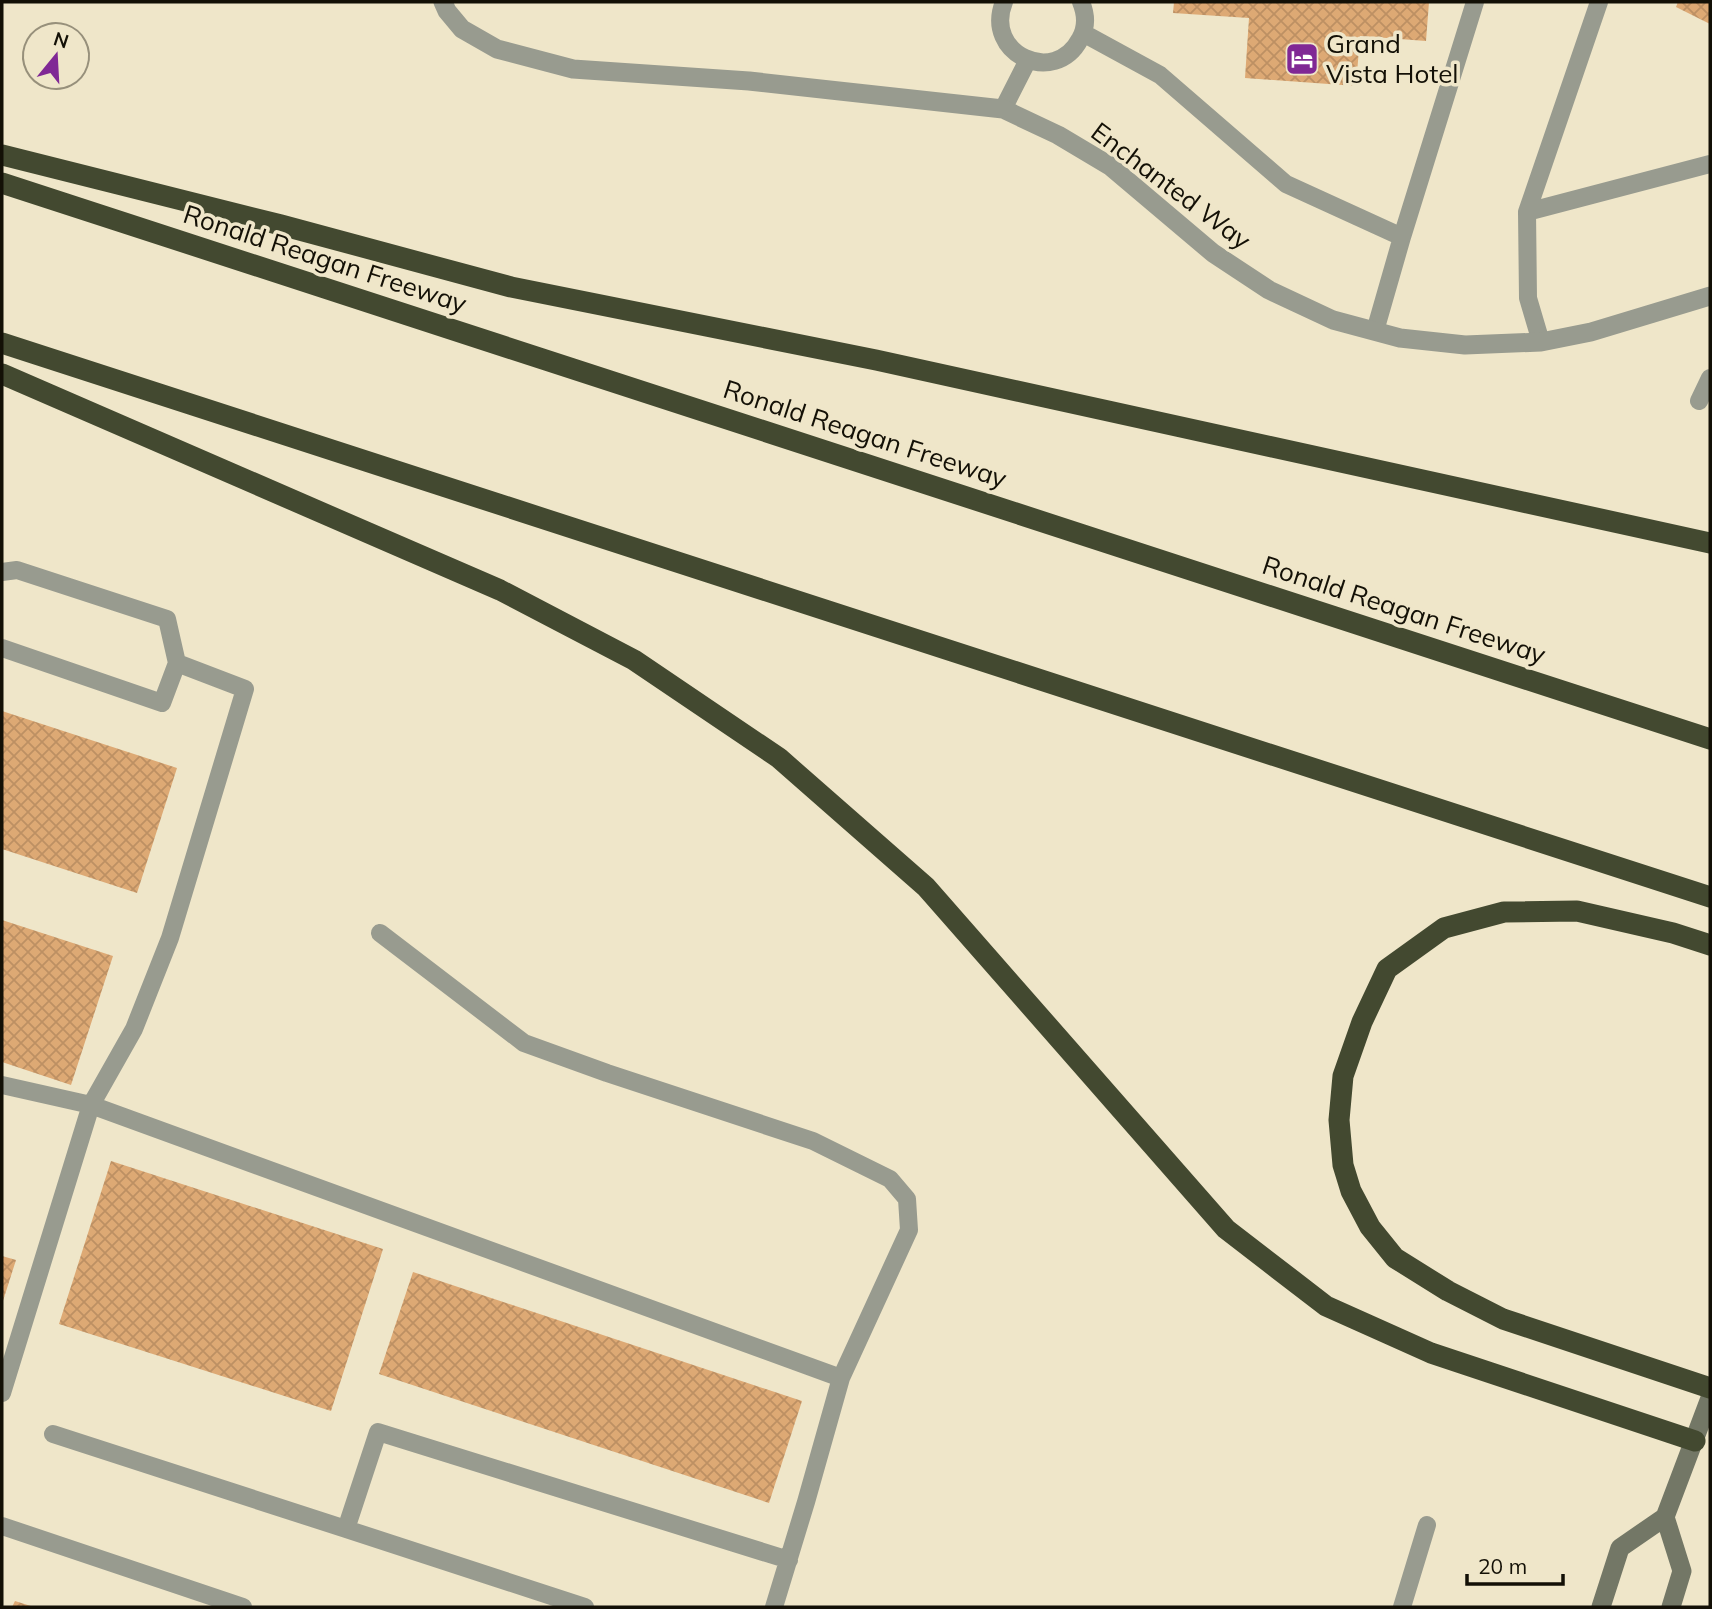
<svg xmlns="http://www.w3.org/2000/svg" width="1712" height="1609" viewBox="0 0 1712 1609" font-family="Mulish,sans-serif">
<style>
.building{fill:url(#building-cross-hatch)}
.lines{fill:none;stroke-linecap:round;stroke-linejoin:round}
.service{stroke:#989b8f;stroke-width:18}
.minor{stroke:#989b8f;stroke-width:19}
.secondary{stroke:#737766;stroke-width:19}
.motorway{stroke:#434930;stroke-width:21}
.labels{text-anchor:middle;stroke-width:7;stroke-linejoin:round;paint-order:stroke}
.poi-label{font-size:26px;fill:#131006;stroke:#efe6c9;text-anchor:start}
.street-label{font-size:26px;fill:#131006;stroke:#efe6c9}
</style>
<defs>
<pattern id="building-cross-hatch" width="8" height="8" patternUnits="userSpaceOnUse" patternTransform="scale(1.75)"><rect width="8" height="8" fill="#dda974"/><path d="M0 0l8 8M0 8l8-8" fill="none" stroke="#bd9063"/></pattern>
</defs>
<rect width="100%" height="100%" fill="#efe6c9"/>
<path class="building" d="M 1174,2 L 1429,2 L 1426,41 L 1360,36 L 1356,86 L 1245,78 L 1249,18 L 1173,13 Z
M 1678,2 L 1710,2 L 1710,24 L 1676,7 Z
M 2,711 L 177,768 L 137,893 L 2,849 Z
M 2,920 L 113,956 L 71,1085 L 2,1062 Z
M 111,1161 L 383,1249 L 331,1411 L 59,1324 Z
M 2,1256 L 16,1260 L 2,1304 Z
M 413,1272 L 802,1401 L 769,1503 L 379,1374 Z
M 15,1601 L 34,1607 L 12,1607 Z"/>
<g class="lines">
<path class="service" d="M 1004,2 C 983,54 1055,87 1080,39 C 1087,27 1086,14 1081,2
M 1083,33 L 1160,75 L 1286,184 L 1402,237 L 1475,2
M 1003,109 L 1028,60
M 1527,212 L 1710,164
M 1375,331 L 1402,237
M 1541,342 L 1528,298 L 1527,212 L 1599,2
M 1699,401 L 1710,378
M 2,572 L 17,570 L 167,619 L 177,663 L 162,703 L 2,648
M 380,933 L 524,1043 L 607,1073 L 813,1141 L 890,1179 L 907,1199 L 909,1230 L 841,1378
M 2,1085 L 91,1105 L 841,1378 L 806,1502 L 774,1607
M 2,1393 L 91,1105 L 134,1029 L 170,938 L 245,689 L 177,663
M 53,1434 L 346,1529 L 378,1432 L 789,1560
M 2,1526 L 243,1607
M 346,1529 L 585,1607
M 1402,1607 L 1427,1525"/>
<path class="minor" d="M 443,2 L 447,11 L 462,29 L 497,49 L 573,69 L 749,81 L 1003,109 L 1058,135 L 1110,166 L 1213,253 L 1269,290 L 1333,320 L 1400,338 L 1465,345 L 1541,342 L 1591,332 L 1710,296"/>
<path class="secondary" d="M 1665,1517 L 1682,1571 L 1671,1607
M 1601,1607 L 1620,1548 L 1665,1517 L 1710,1398"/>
<path class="motorway" d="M 2,155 L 281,225 L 511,287 L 876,360 L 1710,543
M 2,183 L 1710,739
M 2,343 L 1710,897
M 2,374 L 500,590 L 634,660 L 779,758 L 926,887 L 1226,1229 L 1326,1306 L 1431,1353 L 1695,1441
M 1710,945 L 1673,933 L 1577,911 L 1504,912 L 1444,928 L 1387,969 L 1362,1022 L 1343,1076 L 1339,1120 L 1343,1165 L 1351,1191 L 1370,1227 L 1395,1258 L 1448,1291 L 1503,1319 L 1710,1388"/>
</g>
<defs>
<symbol id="hotel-square" viewBox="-11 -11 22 22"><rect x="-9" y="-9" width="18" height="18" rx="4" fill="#802895" stroke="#efe6c9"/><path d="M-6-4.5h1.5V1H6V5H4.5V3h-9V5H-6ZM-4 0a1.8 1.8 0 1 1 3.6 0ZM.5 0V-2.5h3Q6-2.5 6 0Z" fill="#fff"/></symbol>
</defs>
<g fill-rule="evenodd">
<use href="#hotel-square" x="1283" y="40" width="38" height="38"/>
</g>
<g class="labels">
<g class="poi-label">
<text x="1326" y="53">Grand<tspan x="1326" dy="30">Vista Hotel</tspan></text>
</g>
<g class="street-label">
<text transform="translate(1171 186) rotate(37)" y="9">Enchanted Way</text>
<text transform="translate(325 259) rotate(18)" y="9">Ronald Reagan Freeway</text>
<text transform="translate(865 434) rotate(18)" y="9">Ronald Reagan Freeway</text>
<text transform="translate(1404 610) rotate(18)" y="9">Ronald Reagan Freeway</text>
</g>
</g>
<rect width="1712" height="1609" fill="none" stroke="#131006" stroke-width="7"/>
<g transform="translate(56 56) rotate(18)"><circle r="33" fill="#efe6c9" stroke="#97907b" stroke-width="2"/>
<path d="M0-5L12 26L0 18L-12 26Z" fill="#802895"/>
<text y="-10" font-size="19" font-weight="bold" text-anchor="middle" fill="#131006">N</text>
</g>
<path d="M1467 1574v10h96v-10" fill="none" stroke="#131006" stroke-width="3.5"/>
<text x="1478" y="1574" font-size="21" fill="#131006" stroke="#efe6c9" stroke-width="5" paint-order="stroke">20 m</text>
</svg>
